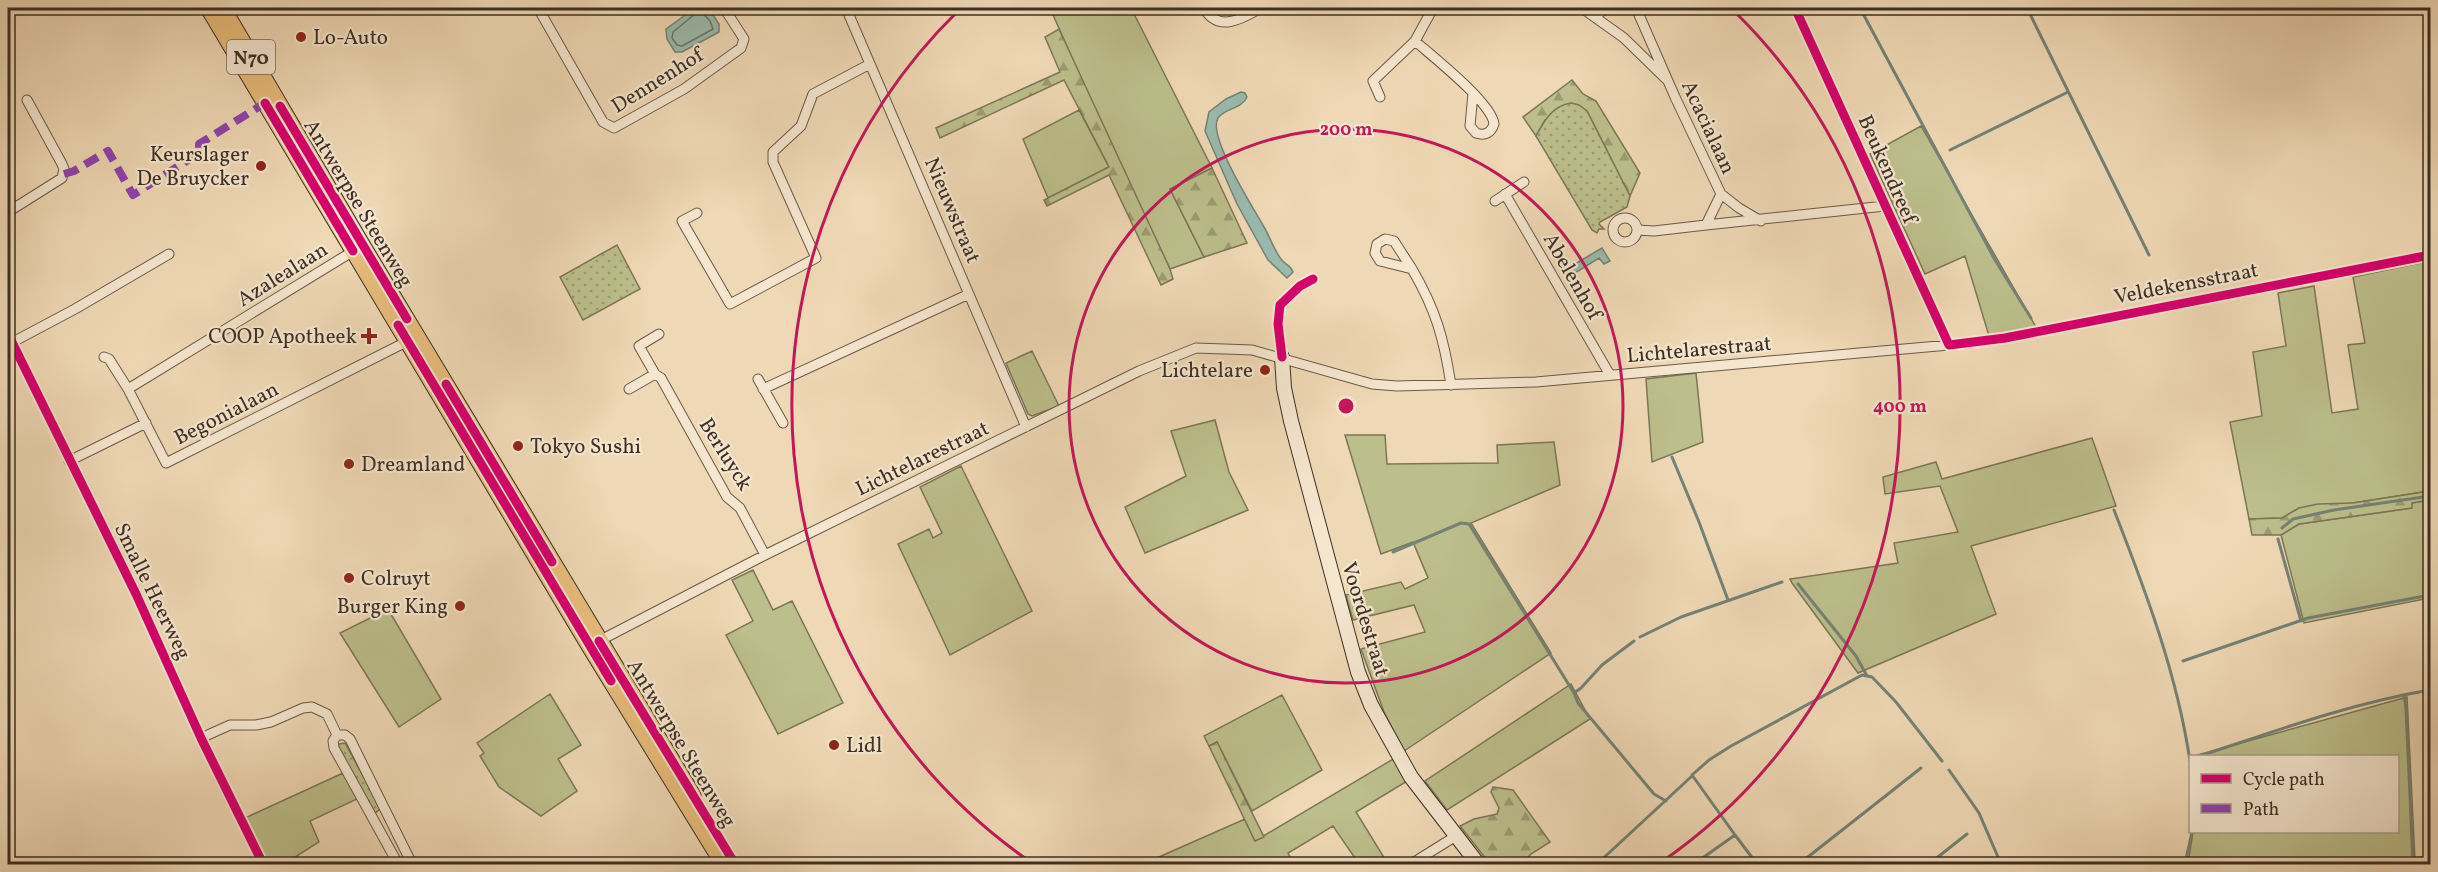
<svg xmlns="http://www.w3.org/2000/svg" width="2438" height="872" viewBox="0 0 2438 872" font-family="Vollkorn,serif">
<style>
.grass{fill:#bcbe8b;stroke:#7c7658;stroke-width:1.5}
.forest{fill:url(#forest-firs);stroke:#7c7658;stroke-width:1.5}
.park{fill:url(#park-dots);stroke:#7c7658;stroke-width:1.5}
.water{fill:#9abaad;stroke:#758276;stroke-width:1.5}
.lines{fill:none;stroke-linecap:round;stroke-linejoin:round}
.shore{stroke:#6c7468;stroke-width:1.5}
.stream{stroke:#758276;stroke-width:3}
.street-casing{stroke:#6a5948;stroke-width:11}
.secondary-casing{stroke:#3d2f24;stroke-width:16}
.primary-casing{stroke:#3d2f24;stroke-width:17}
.street{stroke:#f5e6cf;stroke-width:9}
.secondary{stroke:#f5e6cf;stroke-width:14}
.primary{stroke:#e8bc7a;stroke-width:15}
.quiet{stroke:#8e44ad;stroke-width:8;stroke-dasharray:15 8;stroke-linecap:butt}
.cycleway-casing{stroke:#f5e6cf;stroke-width:13}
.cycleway{stroke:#d6006c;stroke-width:9}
.ring{fill:none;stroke:#c2185b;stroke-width:3}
.poi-dot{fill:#8f2418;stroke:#f5e6cf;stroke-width:2}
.labels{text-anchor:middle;stroke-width:4.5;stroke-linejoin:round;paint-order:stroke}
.shield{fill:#f5e6cf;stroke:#746657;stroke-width:1.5}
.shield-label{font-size:20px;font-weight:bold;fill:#3d2f24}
.poi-label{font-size:21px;fill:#3d2f24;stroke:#f5e6cf;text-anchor:start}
.street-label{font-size:21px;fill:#3d2f24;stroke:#f5e6cf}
.centre{fill:#c2185b;stroke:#f5e6cf;stroke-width:3}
.ring-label{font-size:18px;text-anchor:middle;font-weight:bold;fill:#c2185b;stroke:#f5e6cf;stroke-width:4.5;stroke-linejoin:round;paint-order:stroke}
</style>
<defs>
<pattern id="forest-firs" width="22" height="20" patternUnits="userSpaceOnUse" patternTransform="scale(1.5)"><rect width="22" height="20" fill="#bcbe8b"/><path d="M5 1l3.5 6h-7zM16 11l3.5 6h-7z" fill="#9a9b71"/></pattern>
<pattern id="park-dots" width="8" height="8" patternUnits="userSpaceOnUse" patternTransform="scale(1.5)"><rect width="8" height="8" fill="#bcbe8b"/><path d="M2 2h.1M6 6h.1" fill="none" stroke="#9a9b71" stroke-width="1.8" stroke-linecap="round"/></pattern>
</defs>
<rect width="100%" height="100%" fill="#efd8b5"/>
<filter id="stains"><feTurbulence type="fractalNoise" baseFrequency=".00333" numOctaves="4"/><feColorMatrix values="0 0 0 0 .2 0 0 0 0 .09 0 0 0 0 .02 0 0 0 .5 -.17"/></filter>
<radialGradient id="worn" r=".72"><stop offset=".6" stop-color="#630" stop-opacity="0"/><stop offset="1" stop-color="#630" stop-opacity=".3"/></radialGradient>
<path class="grass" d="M 1050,8 L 1131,8 L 1212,168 L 1170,189 L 1204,257 L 1170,269 L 1108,139 Z
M 1079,110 L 1109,167 L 1048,198 L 1023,139 Z
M 1921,126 L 2036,327 L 1989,336 L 1965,256 L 1925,274 L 1870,154 Z
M 2430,261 L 2430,491 L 2353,503 L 2299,508 L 2282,518 L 2249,519 L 2230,422 L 2262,416 L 2253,352 L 2286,346 L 2278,293 L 2314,286 L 2332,413 L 2358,409 L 2348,345 L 2365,343 L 2353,277 Z
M 1032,351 L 1059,406 L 1032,416 L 1028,414 L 1006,363 Z
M 1696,373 L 1703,442 L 1652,462 L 1646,379 Z
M 1215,420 L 1229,472 L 1248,510 L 1145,553 L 1125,507 L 1186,476 L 1171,431 Z
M 1345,435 L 1385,435 L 1387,464 L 1498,463 L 1497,445 L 1554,442 L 1560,485 L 1471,523 L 1551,653 L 1404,751 L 1384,712 L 1361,649 L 1425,632 L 1414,605 L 1353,620 L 1346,595 L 1401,582 L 1405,589 L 1428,578 L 1413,542 L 1381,554 Z
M 2092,438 L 2116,506 L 1971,546 L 1996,614 L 1858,673 L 1792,583 L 1790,579 L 1898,563 L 1894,543 L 1958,532 L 1940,486 L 1885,494 L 1883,477 L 1936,462 L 1942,479 Z
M 961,466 L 1032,611 L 950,655 L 898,544 L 929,529 L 933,538 L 942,533 L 920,487 Z
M 2430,500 L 2430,598 L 2304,623 L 2281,535 L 2299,524 L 2411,508 L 2412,503 Z
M 753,570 L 773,610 L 792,601 L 843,703 L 778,734 L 726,635 L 753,621 L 732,580 Z
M 388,609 L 441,699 L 399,727 L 340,633 Z
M 1571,684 L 1590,719 L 1447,810 L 1425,781 Z
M 550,694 L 581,745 L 558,759 L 577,791 L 541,816 L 499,787 L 480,756 L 484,753 L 477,743 Z
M 1282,695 L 1322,770 L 1252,811 L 1217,742 L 1209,746 L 1204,736 Z
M 2407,697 L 2415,860 L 2396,864 L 2188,864 L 2193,832 L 2398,832 L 2398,756 L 2194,756 Z
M 1395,758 L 1409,780 L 1356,812 L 1388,864 L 1359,864 L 1333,826 L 1288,853 L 1294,864 L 1143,864 L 1245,819 L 1255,841 Z
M 343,773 L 357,799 L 310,821 L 319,842 L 284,864 L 269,864 L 245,818 Z"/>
<path class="forest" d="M 1059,29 L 1170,269 L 1173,279 L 1161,285 L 1109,175 L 1047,206 L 1044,200 L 1109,167 L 1064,80 L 940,138 L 936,128 L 1060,72 L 1045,37 Z
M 1572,80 L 1583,94 L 1596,101 L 1640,173 L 1630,196 L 1587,111 L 1545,120 L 1536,136 L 1523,117 Z
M 1212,168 L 1247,243 L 1204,257 L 1170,189 Z
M 2430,491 L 2430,500 L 2412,503 L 2412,508 L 2299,524 L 2281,535 L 2252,535 L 2249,519 L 2282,518 L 2299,508 L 2318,504 L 2353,503 Z
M 1217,742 L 1264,837 L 1255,841 L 1209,746 Z
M 1493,787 L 1513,790 L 1550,842 L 1531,854 L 1521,864 L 1490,864 L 1460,826 L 1474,819 L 1497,814 L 1499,808 L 1491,792 Z"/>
<path class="park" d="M 1571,103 L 1579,105 L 1587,111 L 1630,196 L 1627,207 L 1600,222 L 1599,224 L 1604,229 L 1599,229 L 1597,233 L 1592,230 L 1536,136 C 1545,120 1552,106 1571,103 Z
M 617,245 L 640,289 L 583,320 L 560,277 Z
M 345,743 L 378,803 L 380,809 L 374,814 L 337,749 L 339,744 Z"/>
<path class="water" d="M 695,8 L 709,9 L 719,24 L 719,32 L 682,52 L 675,52 L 667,39 L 666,29 Z
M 1241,92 L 1245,93 L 1247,97 C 1242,109 1225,108 1218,118 C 1207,136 1254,209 1264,227 C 1270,237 1274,250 1281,259 C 1285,265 1290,264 1293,272 L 1287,278 L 1268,260 L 1237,204 L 1205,131 L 1209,112 L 1226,99 Z
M 1602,248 L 1610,261 L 1604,264 L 1599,258 L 1567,278 L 1563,271 Z"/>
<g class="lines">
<path class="shore" d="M 700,10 L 710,21 L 713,29 L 682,46 L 677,45 L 672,38 L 673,32 Z"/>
<path class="stream" d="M 1860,8 L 1995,260 L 2031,318
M 2027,8 L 2149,255
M 1950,150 L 2068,92
M 1672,457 L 1699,522 L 1728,600
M 2114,510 C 2146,592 2177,674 2190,761
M 2282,528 L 2293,519 L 2334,510 L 2430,496
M 2278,539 L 2301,621
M 1393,552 L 1461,523 L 1469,524 L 1574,693 L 1578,703 L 1654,794 L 1666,801
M 1798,584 L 1856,656 L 1867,676
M 1640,637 L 1681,617 L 1782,582
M 2183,661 L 2308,618 L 2430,595
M 1574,693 L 1581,688 L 1602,665 L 1634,641
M 2404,695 L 2406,709 L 2413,862 L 2404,864
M 2200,756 C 2275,731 2352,703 2430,690
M 1949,770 L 1979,813 L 2001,864
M 1735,835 L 1757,864
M 2418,858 L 2430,856
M 1597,864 L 1692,776
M 1694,864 L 1735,835 L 1692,775 L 1709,760 L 1731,746 L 1862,675 L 1872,677 L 1896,702 L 1942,761
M 1799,864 L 1921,768
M 1929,864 L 1967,834
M 2185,864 L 2192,832"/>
<defs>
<path id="street" d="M 538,8 L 603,122 L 614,128 L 684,89 L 741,48 L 744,39 L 724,8
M 846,8 L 1026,427
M 1204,8 C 1218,33 1242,19 1261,8
M 1582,8 L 1624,38 L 1666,79
M 1636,8 L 1675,97 L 1721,194 L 1706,225 L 1654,231 L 1637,230
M 1795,8 L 1949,345
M 1596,16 L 1606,8
M 1415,41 C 1432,56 1492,103 1494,124 C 1491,133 1485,136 1476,133 L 1470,126 L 1473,93
M 1380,97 L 1373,81 L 1415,41 L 1433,8
M 1505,194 L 1610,375
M 1721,194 L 1739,208 L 1761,221
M 1495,201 L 1524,182
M 8,212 L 62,178 L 64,169 L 62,164 L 27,100
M 697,213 L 682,221 L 730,304 L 816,258 L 773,162 L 773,152 L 801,126 L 813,94 L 870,64
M1613 230a12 12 0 1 1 24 0a12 12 0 1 1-24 0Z
M 1706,225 L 1885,206
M 355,250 L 128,389 L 166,463 L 410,340
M 1412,269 L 1394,241 L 1385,239 L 1377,244 L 1375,253 L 1380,261 L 1412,269 C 1436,310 1444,339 1451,385
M 8,334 L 136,594 L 201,738 L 263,864
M 659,334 L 639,346 L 655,374 L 661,378 L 727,497 L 740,508 L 765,555
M 11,343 L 75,309 L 169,254
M 104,357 L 109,359 L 128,389
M 1282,357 L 1278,324 L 1280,305 L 1300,286 L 1313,279
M 758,379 L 783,423
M 629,389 L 655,374
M 763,389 L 969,294
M 69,461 L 146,423
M 597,642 L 765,555 L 1068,406 L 1139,371 L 1196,348 L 1252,350 L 1372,384 L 1397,386 L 1536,382 L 1949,345 L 2005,338 L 2430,255
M 337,735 L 345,735 L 350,739 L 412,864
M 337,735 L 333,741 L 334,748 L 398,864
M 201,738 L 230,725 L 256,725 L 271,722 L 303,708 L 312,707 L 327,714 L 337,735
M 1411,864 L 1456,836"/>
<path id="secondary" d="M 1282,357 L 1284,388 L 1291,421 L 1358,672 L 1371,705 L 1411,777 L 1478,864"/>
<path id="primary" d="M 208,8 L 589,646 L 723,864
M 223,8 L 363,246 L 693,795"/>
</defs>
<use href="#street" class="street-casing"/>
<use href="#secondary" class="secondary-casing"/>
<use href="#primary" class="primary-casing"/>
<use href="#street" class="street"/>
<use href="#secondary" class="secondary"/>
<use href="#primary" class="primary"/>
<path class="quiet" d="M 64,174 L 74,171 L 108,151 L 133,195 L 199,153 L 199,144 L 265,103"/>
<defs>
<path id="cycleway" d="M 1795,8 L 1949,345 L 2005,338 L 2430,255
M 265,103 L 353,251
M 280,106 L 407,319
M 398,325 L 611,681
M 8,334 L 136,594 L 201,738 L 263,864
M 1282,357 L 1278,324 L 1280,305 L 1300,286 L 1313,279
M 446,384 L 552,562
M 599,641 L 735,864"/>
</defs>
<use href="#cycleway" class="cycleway-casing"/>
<use href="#cycleway" class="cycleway"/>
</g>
<g class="ring">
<circle cx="1346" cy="406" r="277"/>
<path d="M1032 863A554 554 0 0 1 958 11M1734 11A554 554 0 0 1 1660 863"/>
</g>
<g class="poi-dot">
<circle cx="301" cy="37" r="6"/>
<circle cx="261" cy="166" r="6"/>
<path d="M366 327h6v6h6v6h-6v6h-6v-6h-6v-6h6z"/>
<circle cx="1265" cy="370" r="6"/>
<circle cx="518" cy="446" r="6"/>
<circle cx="349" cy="464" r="6"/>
<circle cx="349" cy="578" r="6"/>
<circle cx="460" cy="606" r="6"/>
<circle cx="834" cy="745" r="6"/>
</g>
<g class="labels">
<rect class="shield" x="227" y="40" width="48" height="34" rx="4.5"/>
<g class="shield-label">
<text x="251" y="64">N70</text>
</g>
<g class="poi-label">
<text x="313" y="44">Lo-Auto</text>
<text x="249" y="161" text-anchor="end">Keurslager<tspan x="249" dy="24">De Bruycker</tspan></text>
<text x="357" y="343" text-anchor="end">COOP Apotheek</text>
<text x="1253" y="377" text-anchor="end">Lichtelare</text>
<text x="530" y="453">Tokyo Sushi</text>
<text x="361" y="471">Dreamland</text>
<text x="361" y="585">Colruyt</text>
<text x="448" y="613" text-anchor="end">Burger King</text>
<text x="846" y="752">Lidl</text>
</g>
<g class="street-label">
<text transform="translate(657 80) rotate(-32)" y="7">Dennenhof</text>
<text transform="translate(1709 127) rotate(65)" y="7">Acacialaan</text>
<text transform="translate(1888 169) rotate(66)" y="7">Beukendreef</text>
<text transform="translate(359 203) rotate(59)" y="7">Antwerpse Steenweg</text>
<text transform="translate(953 210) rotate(67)" y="7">Nieuwstraat</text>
<text transform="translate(282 274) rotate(-32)" y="7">Azalealaan</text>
<text transform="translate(1573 276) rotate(60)" y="7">Abelenhof</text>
<text transform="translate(2186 283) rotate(-11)" y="7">Veldekensstraat</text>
<text transform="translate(1699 349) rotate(-5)" y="7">Lichtelarestraat</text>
<text transform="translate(226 413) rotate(-27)" y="7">Begonialaan</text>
<text transform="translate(726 454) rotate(58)" y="7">Berluyck</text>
<text transform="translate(922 458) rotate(-26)" y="7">Lichtelarestraat</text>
<text transform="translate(153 591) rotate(64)" y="7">Smalle Heerweg</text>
<text transform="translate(1366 619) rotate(73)" y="7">Voordestraat</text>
<text transform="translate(682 743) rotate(59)" y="7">Antwerpse Steenweg</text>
</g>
</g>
<circle cx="1346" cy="406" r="9" class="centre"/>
<g class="ring-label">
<text x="1346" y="135">200 m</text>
<text x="1900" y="412">400 m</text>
</g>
<rect width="2438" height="872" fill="none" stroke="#efd8b5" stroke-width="30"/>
<rect x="9" y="9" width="2420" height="854" fill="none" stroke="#3d2f24" stroke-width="3"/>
<rect x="15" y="15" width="2408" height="842" fill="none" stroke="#3d2f24" stroke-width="1.5"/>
<rect x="2189" y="755" width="210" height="78" fill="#f5e6cf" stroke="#ab9d8b" stroke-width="1.5"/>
<rect x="2201" y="774" width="30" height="9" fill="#d6006c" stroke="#ab9d8b" stroke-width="1.5"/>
<text x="2243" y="785" font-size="18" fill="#3d2f24">Cycle path</text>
<rect x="2201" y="804" width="30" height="9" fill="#8e44ad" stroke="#ab9d8b" stroke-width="1.5"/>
<text x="2243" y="815" font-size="18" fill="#3d2f24">Path</text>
<rect width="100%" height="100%" filter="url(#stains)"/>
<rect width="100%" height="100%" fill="url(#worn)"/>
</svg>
